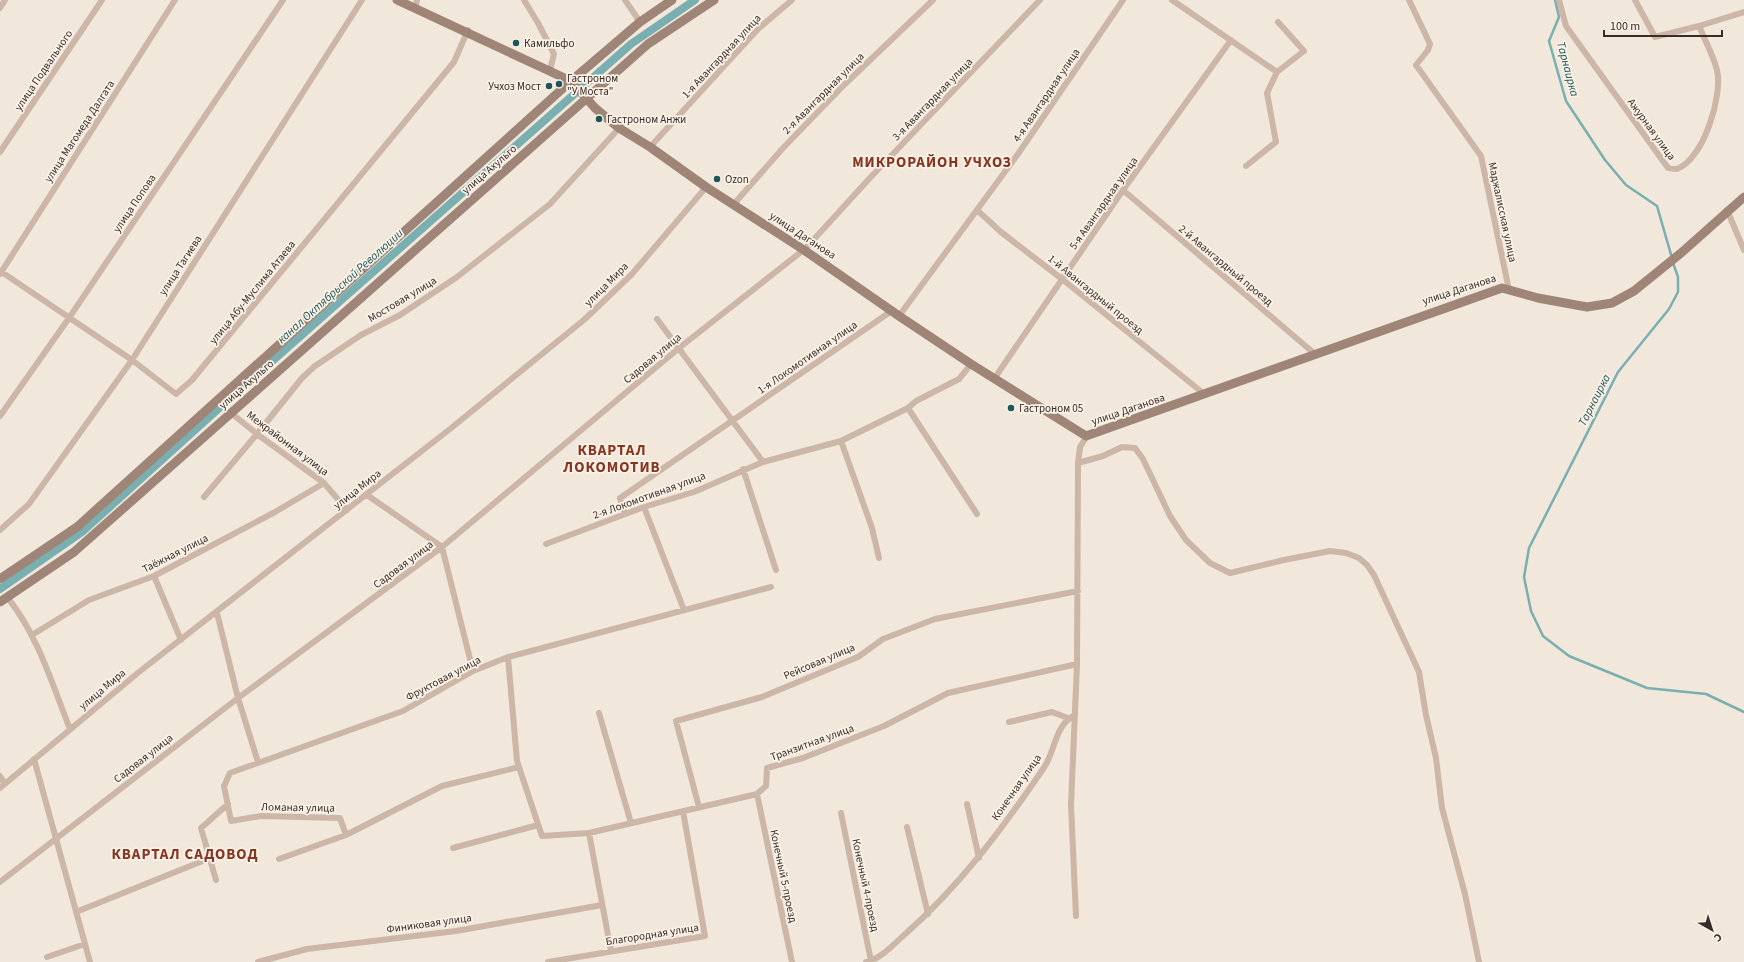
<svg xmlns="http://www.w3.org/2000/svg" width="1744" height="962" viewBox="0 0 1744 962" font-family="'Source Sans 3',sans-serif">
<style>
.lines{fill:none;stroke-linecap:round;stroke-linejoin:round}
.stream{stroke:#79afb0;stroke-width:2.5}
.canal{stroke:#79afb0;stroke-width:8}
.minor{stroke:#cbb6a7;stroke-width:6}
.secondary{stroke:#9e8578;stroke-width:9}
.poi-dot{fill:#1c5659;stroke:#faf1e7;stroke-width:1.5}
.labels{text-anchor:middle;stroke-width:3.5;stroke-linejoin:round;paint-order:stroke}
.poi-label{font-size:11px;fill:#372c27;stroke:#faf1e7;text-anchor:start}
.street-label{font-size:11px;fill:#372c27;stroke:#faf1e7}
.water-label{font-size:12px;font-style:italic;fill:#1c5659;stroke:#faf1e7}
.district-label{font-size:15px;font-weight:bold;letter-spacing:1px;fill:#87351f;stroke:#faf1e7}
</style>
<rect width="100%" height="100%" fill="#f2e7db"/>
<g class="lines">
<path class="stream" d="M 1555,0 L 1559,17 L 1549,41 L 1566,101 L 1605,160 L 1626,185 L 1657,206 L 1672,258
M 1673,263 L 1678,277 L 1678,292 L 1669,309 L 1618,372 L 1529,548 L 1524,577 L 1531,611 L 1543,636 L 1569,656 L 1647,688 L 1706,694 L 1744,712"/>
<path class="canal" d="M 0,589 L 82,532 L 227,401 L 631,44 L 695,0"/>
<path class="minor" d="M 524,0 L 538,23 L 554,54 L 550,70
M 625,0 L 640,22
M 1172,0 L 1277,72 L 1267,93 L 1276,142 L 1246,166
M 1409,0 L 1430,44 L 1428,50 L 1416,65 L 1481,156 L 1509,290
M 1559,0 L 1566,26 L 1668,168 C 1671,169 1675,169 1677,169 C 1704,159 1723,95 1717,70 C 1713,55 1705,40 1699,26
M 1635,0 L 1655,37 L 1699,26 L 1744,12
M 0,8 L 5,0
M 415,9 L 417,0
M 1277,72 L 1304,51 L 1278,22
M 650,147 L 759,28 L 792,0
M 0,152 L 102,0
M 1123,190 L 1316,355
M 733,205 L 783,148 L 845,84 L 933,0
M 977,210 L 1001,232 L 1062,279 L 1203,393
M 1727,210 L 1744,250
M 0,271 L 132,360 L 176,394 L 192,380 L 454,62 L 468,30
M 0,274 L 175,0
M 899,316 L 1018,154 L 1123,0
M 657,319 L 763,462
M 994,379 L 1123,190 L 1231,40
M 908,408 L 977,514
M 231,413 L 257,434 L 324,483 L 347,510
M 0,416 L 69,318 L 283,0
M 841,441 L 872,528 L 879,558
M 1078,463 L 1103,456 L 1122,447 L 1135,448 L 1143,459 L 1170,516 L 1186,540 L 1210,563 L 1230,573 L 1284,560 L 1330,551 L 1346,553 L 1359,558 L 1367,565 L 1374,575 L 1419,672 L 1426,715 L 1436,758 L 1442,808 L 1465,894 L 1479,962
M 743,469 L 776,570
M 367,495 L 442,547 L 473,671
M 204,497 L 257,434 L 302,378 L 315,366 L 361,335 L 400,315 L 457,277 L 550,204 L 621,126
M 644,507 L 684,610
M 625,514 L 620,498 L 893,310
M 0,530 L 29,504 L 132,360 L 362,0
M 546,544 L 644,507 L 694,492 L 763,462 L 841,441 L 908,408 L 916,401 L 959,379 L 972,363
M 154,576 L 181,640
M 7,597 C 38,635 52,684 70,729
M 217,613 L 238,698 L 258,762
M 32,635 L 89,600 L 154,576 L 275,512 L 324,483
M 508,657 L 517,761 L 542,836 L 589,833 L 757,794 L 766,786 L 767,768 L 803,758 L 884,726 L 948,693 L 1077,664
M 599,713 L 631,823
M 1009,722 L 1052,712 L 1068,718
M 34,759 L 90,962
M 0,776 L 5,784
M 0,788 L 139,672 L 450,429 L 585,319 L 632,274 L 707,186
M 757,794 L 792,962
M 967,804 L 979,858
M 699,807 L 676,721 L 762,697 L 858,657 L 883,639 L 935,619 L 1078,591
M 841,813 L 871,961
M 907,827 L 928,914
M 589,833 L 611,951
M 346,835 L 340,818 L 261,816 L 231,821 L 224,786 L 230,773 L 403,711 L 473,671 L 508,657 L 771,587
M 453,848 L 538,825
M 279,859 L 346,835 L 442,786 L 519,767
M 216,880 L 201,828 L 228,804
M 0,882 L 238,698 L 442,547 L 679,348 L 806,248 L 868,180 L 1040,0
M 76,912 L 210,858
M 1076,916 L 1071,805 L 1077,664 L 1078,463 L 1080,447 L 1088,434
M 47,957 L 85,944
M 258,962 L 307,949 L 456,931 L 602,905
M 548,962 L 705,936 L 683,811
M 866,962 C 880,959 892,946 903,936 C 959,887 1004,827 1045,766 C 1056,748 1055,725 1075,715"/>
<path class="secondary" d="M 397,0 L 571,81 L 595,108 L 619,128 L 650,147 L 706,187 L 804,250 L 899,316 L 971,364 L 1086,436 L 1502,288 L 1538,298 L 1587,307 L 1612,303 L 1634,291 L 1681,253 L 1744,197
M 0,579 L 77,527 L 571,81 L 640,22 L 672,0
M 0,602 L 74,552 L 648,44 L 714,0"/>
</g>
<g class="poi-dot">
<circle cx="516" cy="43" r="4"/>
<circle cx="559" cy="84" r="4"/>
<circle cx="549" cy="86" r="4"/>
<circle cx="599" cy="119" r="4"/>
<circle cx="717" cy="179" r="4"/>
<circle cx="1011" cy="408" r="4"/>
</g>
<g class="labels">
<g class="poi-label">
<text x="524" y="47">Камильфо</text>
<text x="567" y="82">Гастроном<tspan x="567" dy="13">"У Моста"</tspan></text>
<text x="541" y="90" text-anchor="end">Учхоз Мост</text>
<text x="607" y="123">Гастроном Анжи</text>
<text x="725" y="183">Ozon</text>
<text x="1019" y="412">Гастроном 05</text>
</g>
<g class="street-label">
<text transform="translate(721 56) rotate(-47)" y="4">1-я Авангардная улица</text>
<text transform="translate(43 70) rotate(-56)" y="4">улица Подвального</text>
<text transform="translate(823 93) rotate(-45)" y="4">2-я Авангардная улица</text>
<text transform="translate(1046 95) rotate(-56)" y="4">4-я Авангардная улица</text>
<text transform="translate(932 99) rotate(-46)" y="4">3-я Авангардная улица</text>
<text transform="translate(1652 129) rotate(54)" y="4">Ажурная улица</text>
<text transform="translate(79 131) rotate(-57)" y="4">улица Магомеда Далгата</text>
<text transform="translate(489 169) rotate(-41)" y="4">улица Ахульго</text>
<text transform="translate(134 203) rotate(-56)" y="4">улица Попова</text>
<text transform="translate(1103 203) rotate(-55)" y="4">5-я Авангардная улица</text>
<text transform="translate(1503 212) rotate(78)" y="4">Маджалисская улица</text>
<text transform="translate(803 235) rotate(33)" y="4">улица Даганова</text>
<text transform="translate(180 265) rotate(-57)" y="4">улица Тагиева</text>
<text transform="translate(1226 265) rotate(40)" y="4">2-й Авангардный проезд</text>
<text transform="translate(606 284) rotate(-45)" y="4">улица Мира</text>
<text transform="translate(1459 289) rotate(-18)" y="4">улица Даганова</text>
<text transform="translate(252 292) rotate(-51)" y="4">улица Абу-Муслима Атаева</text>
<text transform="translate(1096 294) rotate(39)" y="4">1-й Авангардный проезд</text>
<text transform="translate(402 299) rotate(-31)" y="4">Мостовая улица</text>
<text transform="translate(807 357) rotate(-35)" y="4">1-я Локомотивная улица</text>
<text transform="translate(652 358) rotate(-40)" y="4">Садовая улица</text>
<text transform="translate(246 384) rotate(-41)" y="4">улица Ахульго</text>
<text transform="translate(1128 409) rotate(-19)" y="4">улица Даганова</text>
<text transform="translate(288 443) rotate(37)" y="4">Межрайонная улица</text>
<text transform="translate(357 489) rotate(-38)" y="4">улица Мира</text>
<text transform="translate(649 495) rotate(-20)" y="4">2-я Локомотивная улица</text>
<text transform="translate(175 553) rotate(-27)" y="4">Таёжная улица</text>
<text transform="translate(403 564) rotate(-37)" y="4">Садовая улица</text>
<text transform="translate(819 661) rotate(-23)" y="4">Рейсовая улица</text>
<text transform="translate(443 678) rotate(-28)" y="4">Фруктовая улица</text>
<text transform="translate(102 689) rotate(-40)" y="4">улица Мира</text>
<text transform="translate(812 742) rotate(-20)" y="4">Транзитная улица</text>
<text transform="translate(143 758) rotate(-38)" y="4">Садовая улица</text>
<text transform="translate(1016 787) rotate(-55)" y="4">Конечная улица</text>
<text transform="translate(298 807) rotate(1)" y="4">Ломаная улица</text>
<text transform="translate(784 876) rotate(78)" y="4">Конечный 5-проезд</text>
<text transform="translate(866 885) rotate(78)" y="4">Конечный 4-проезд</text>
<text transform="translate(429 923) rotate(-8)" y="4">Финиковая улица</text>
<text transform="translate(652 934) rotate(-9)" y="4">Благородная улица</text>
</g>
<g class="water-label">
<text transform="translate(1568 69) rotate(75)" y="4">Тарнаирка</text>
<text transform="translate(340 286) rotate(-42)" y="4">канал Октябрьской Революции</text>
<text transform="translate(1594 400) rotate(-63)" y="4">Тарнаирка</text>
</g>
<g class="district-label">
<text x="932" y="167">МИКРОРАЙОН УЧХОЗ</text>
<text x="612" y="455">КВАРТАЛ<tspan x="612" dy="17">ЛОКОМОТИВ</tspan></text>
<text x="185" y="859">КВАРТАЛ САДОВОД</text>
</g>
</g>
<g transform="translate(1712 930) rotate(141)" stroke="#faf1e7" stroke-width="3" paint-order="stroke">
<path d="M0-3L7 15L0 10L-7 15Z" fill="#372c27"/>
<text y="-6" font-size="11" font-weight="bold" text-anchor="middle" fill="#372c27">С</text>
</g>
<path d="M1604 30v6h118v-6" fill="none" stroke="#372c27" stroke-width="2"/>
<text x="1610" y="30" font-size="12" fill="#372c27" stroke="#faf1e7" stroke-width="3" paint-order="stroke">100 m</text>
</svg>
